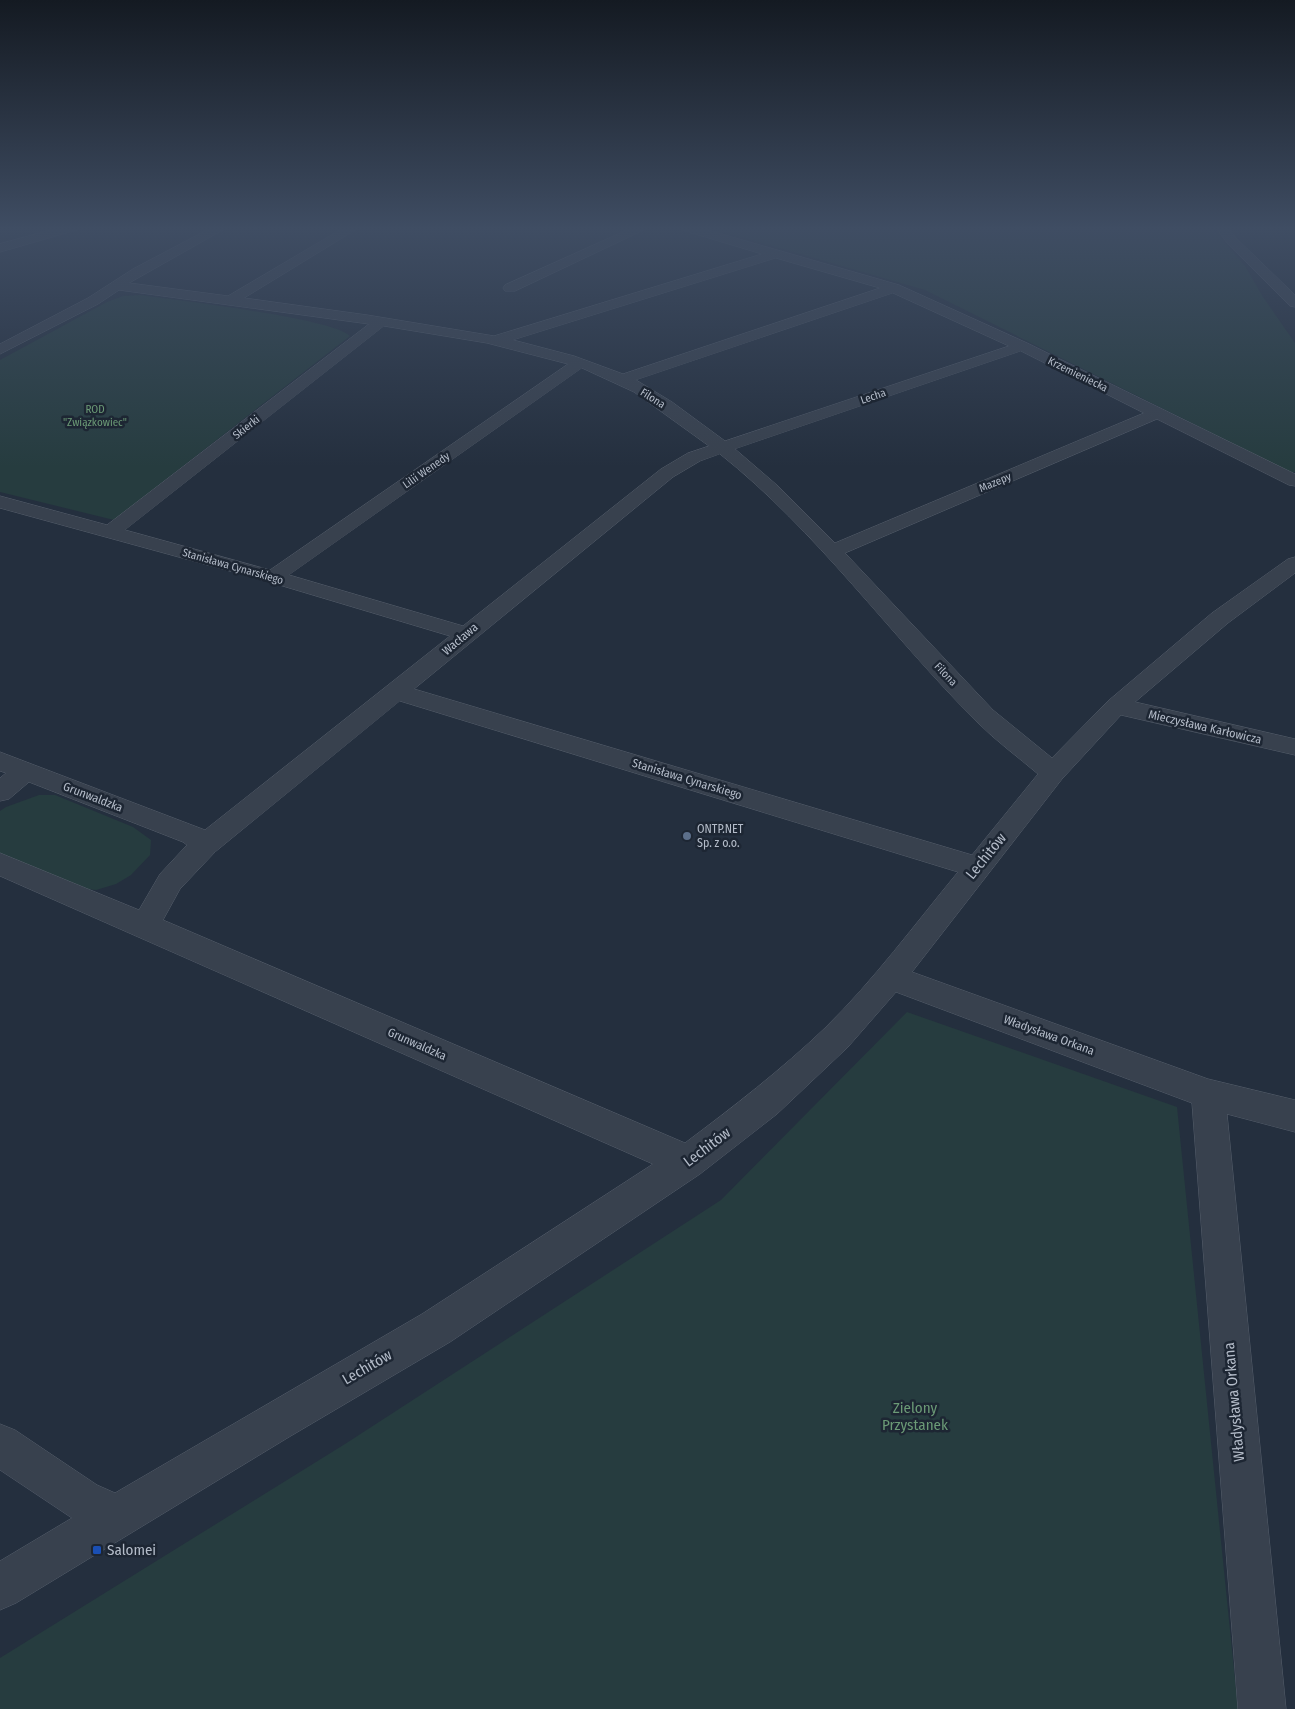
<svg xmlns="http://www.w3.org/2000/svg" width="1295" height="1709" viewBox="0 0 1295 1709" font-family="'Fira Sans Condensed',sans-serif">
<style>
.green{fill:#263c3f}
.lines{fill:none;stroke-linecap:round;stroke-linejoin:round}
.minor-casing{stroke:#565f6c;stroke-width:1}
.minor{fill:#38414e;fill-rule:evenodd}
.service-dot{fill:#5c6f8a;stroke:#1d2633;stroke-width:2}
.transit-dot{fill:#1a4fb4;stroke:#1d2633;stroke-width:2}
.labels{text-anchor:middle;stroke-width:5;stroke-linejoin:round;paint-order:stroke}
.far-street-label{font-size:11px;fill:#b4bcc9;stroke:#1d2633}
.far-park-label{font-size:11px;fill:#6b9a76;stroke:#1d2633}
.street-label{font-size:12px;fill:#b4bcc9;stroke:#1d2633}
.poi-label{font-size:12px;fill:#b4bcc9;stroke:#1d2633;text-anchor:start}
.near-street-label{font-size:15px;fill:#b4bcc9;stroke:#1d2633}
.near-park-label{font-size:15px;fill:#6b9a76;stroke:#1d2633}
.near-poi-label{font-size:15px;fill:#b4bcc9;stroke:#1d2633;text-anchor:start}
</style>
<rect width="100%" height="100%" fill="#242f3e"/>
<path class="green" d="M 707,227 L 1211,227 L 1245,266 L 1263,297 L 1295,343 L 1295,472 L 1290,472 L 925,290 Z
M 140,295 C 175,300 332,318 350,336 L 114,520 L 0,492 L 0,360 L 107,302 L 123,296 Z
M 39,795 L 55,795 L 133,827 L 151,840 L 150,855 L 131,875 L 116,884 L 96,890 L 77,888 L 0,854 L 0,811 L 6,807 Z
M 907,1012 L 1177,1107 L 1238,1709 L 0,1709 L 0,1658 L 345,1444 L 721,1200 Z"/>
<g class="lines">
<defs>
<path id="minor" d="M 62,227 L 82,227 L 80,229 L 0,252 L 0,244 Z
M 213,227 L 228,227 L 129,283 L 228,296 L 345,227 L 360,227 L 244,298 L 367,315 L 494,336 L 762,254 L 679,229 L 677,227 L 697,227 L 899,285 L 1027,343 L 1295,474 L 1295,486 L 1289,485 L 1157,419 L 845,553 L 993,710 L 1052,758 L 1108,701 L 1212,613 L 1288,559 L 1295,557 L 1295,573 L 1228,623 L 1135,702 L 1295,739 L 1295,755 L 1121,715 L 1062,779 L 912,972 L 1208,1079 L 1295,1100 L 1295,1132 L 1227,1114 L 1286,1709 L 1238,1709 L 1192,1103 L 896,992 L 848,1047 L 777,1114 L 700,1174 L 450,1342 L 289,1437 L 16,1603 L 0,1610 L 0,1561 L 72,1518 L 0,1470 L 0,1424 L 15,1430 L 97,1485 L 115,1493 L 422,1314 L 653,1164 L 0,876 L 0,853 L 139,910 L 160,874 L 187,845 L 183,842 L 29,782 L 9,799 L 0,801 L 0,778 L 6,773 L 0,771 L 0,752 L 205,830 L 450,636 L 266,581 L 0,508 L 0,496 L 107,525 L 369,324 L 119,290 L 98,304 L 0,354 L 0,344 L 88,298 L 133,269 ZM 776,258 L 880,288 L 623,374 L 574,356 L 513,340 ZM 893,293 L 1009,346 L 725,441 L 672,402 L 636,380 ZM 384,326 L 487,343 L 568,364 L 270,570 L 125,530 ZM 1021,351 L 1144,413 L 835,543 L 778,486 L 735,449 ZM 582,368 L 634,392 L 709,446 L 688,453 L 661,469 L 463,626 L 289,575 ZM 720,454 C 817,531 890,635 977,722 C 996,741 1018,757 1038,774 L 972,855 L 414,689 L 673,477 L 700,461 ZM 400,701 L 958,872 C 915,924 874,980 825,1028 C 781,1070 733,1107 685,1143 L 163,920 L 180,889 L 215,852 Z
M 634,227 L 650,227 L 515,291 L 505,291 L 503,288 L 505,285 Z
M 1216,227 L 1228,227 L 1235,237 L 1295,295 L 1295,307 L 1290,306 L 1227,243 Z"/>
</defs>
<use href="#minor" class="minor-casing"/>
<use href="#minor" class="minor"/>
</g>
<linearGradient id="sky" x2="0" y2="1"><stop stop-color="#141a22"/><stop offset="0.49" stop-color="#3f4d63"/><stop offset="1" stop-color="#3f4d63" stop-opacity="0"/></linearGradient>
<rect width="1295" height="467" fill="url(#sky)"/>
<circle class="service-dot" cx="687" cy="836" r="5"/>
<rect class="transit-dot" x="92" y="1545" width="10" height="10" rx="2.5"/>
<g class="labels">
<g class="far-street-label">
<text transform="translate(1078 374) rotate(26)" y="4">Krzemieniecka</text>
<text transform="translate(873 396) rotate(-19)" y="4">Lecha</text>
<text transform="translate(653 398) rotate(32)" y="4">Filona</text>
<text transform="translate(246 427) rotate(-38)" y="4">Skierki</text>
<text transform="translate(426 470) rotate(-35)" y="4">Lilii Wenedy</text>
<text transform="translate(995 482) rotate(-23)" y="4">Mazepy</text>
<text transform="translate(233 566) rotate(16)" y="4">Stanisława Cynarskiego</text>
<text transform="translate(946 674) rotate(47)" y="4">Filona</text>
</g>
<g class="far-park-label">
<text x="95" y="413">ROD<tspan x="95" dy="13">"Związkowiec"</tspan></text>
</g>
<g class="street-label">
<text transform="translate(460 639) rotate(-40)" y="4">Wacława</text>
<text transform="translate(1205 727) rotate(13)" y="4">Mieczysława Karłowicza</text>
<text transform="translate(687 779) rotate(17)" y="4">Stanisława Cynarskiego</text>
<text transform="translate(93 797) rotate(21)" y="4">Grunwaldzka</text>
<text transform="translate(1049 1035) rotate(20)" y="4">Władysława Orkana</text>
<text transform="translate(417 1044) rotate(24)" y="4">Grunwaldzka</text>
</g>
<g class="poi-label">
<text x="697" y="833">ONTP.NET<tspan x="697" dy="14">Sp. z o.o.</tspan></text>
</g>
<g class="near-street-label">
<text transform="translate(986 856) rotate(-51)" y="5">Lechitów</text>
<text transform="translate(707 1147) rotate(-37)" y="5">Lechitów</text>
<text transform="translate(367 1367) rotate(-30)" y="5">Lechitów</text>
<text transform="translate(1234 1402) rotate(-95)" y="5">Władysława Orkana</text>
</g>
<g class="near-park-label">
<text x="915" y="1413">Zielony<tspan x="915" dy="17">Przystanek</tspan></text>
</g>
<g class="near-poi-label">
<text x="107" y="1555">Salomei</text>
</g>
</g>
</svg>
